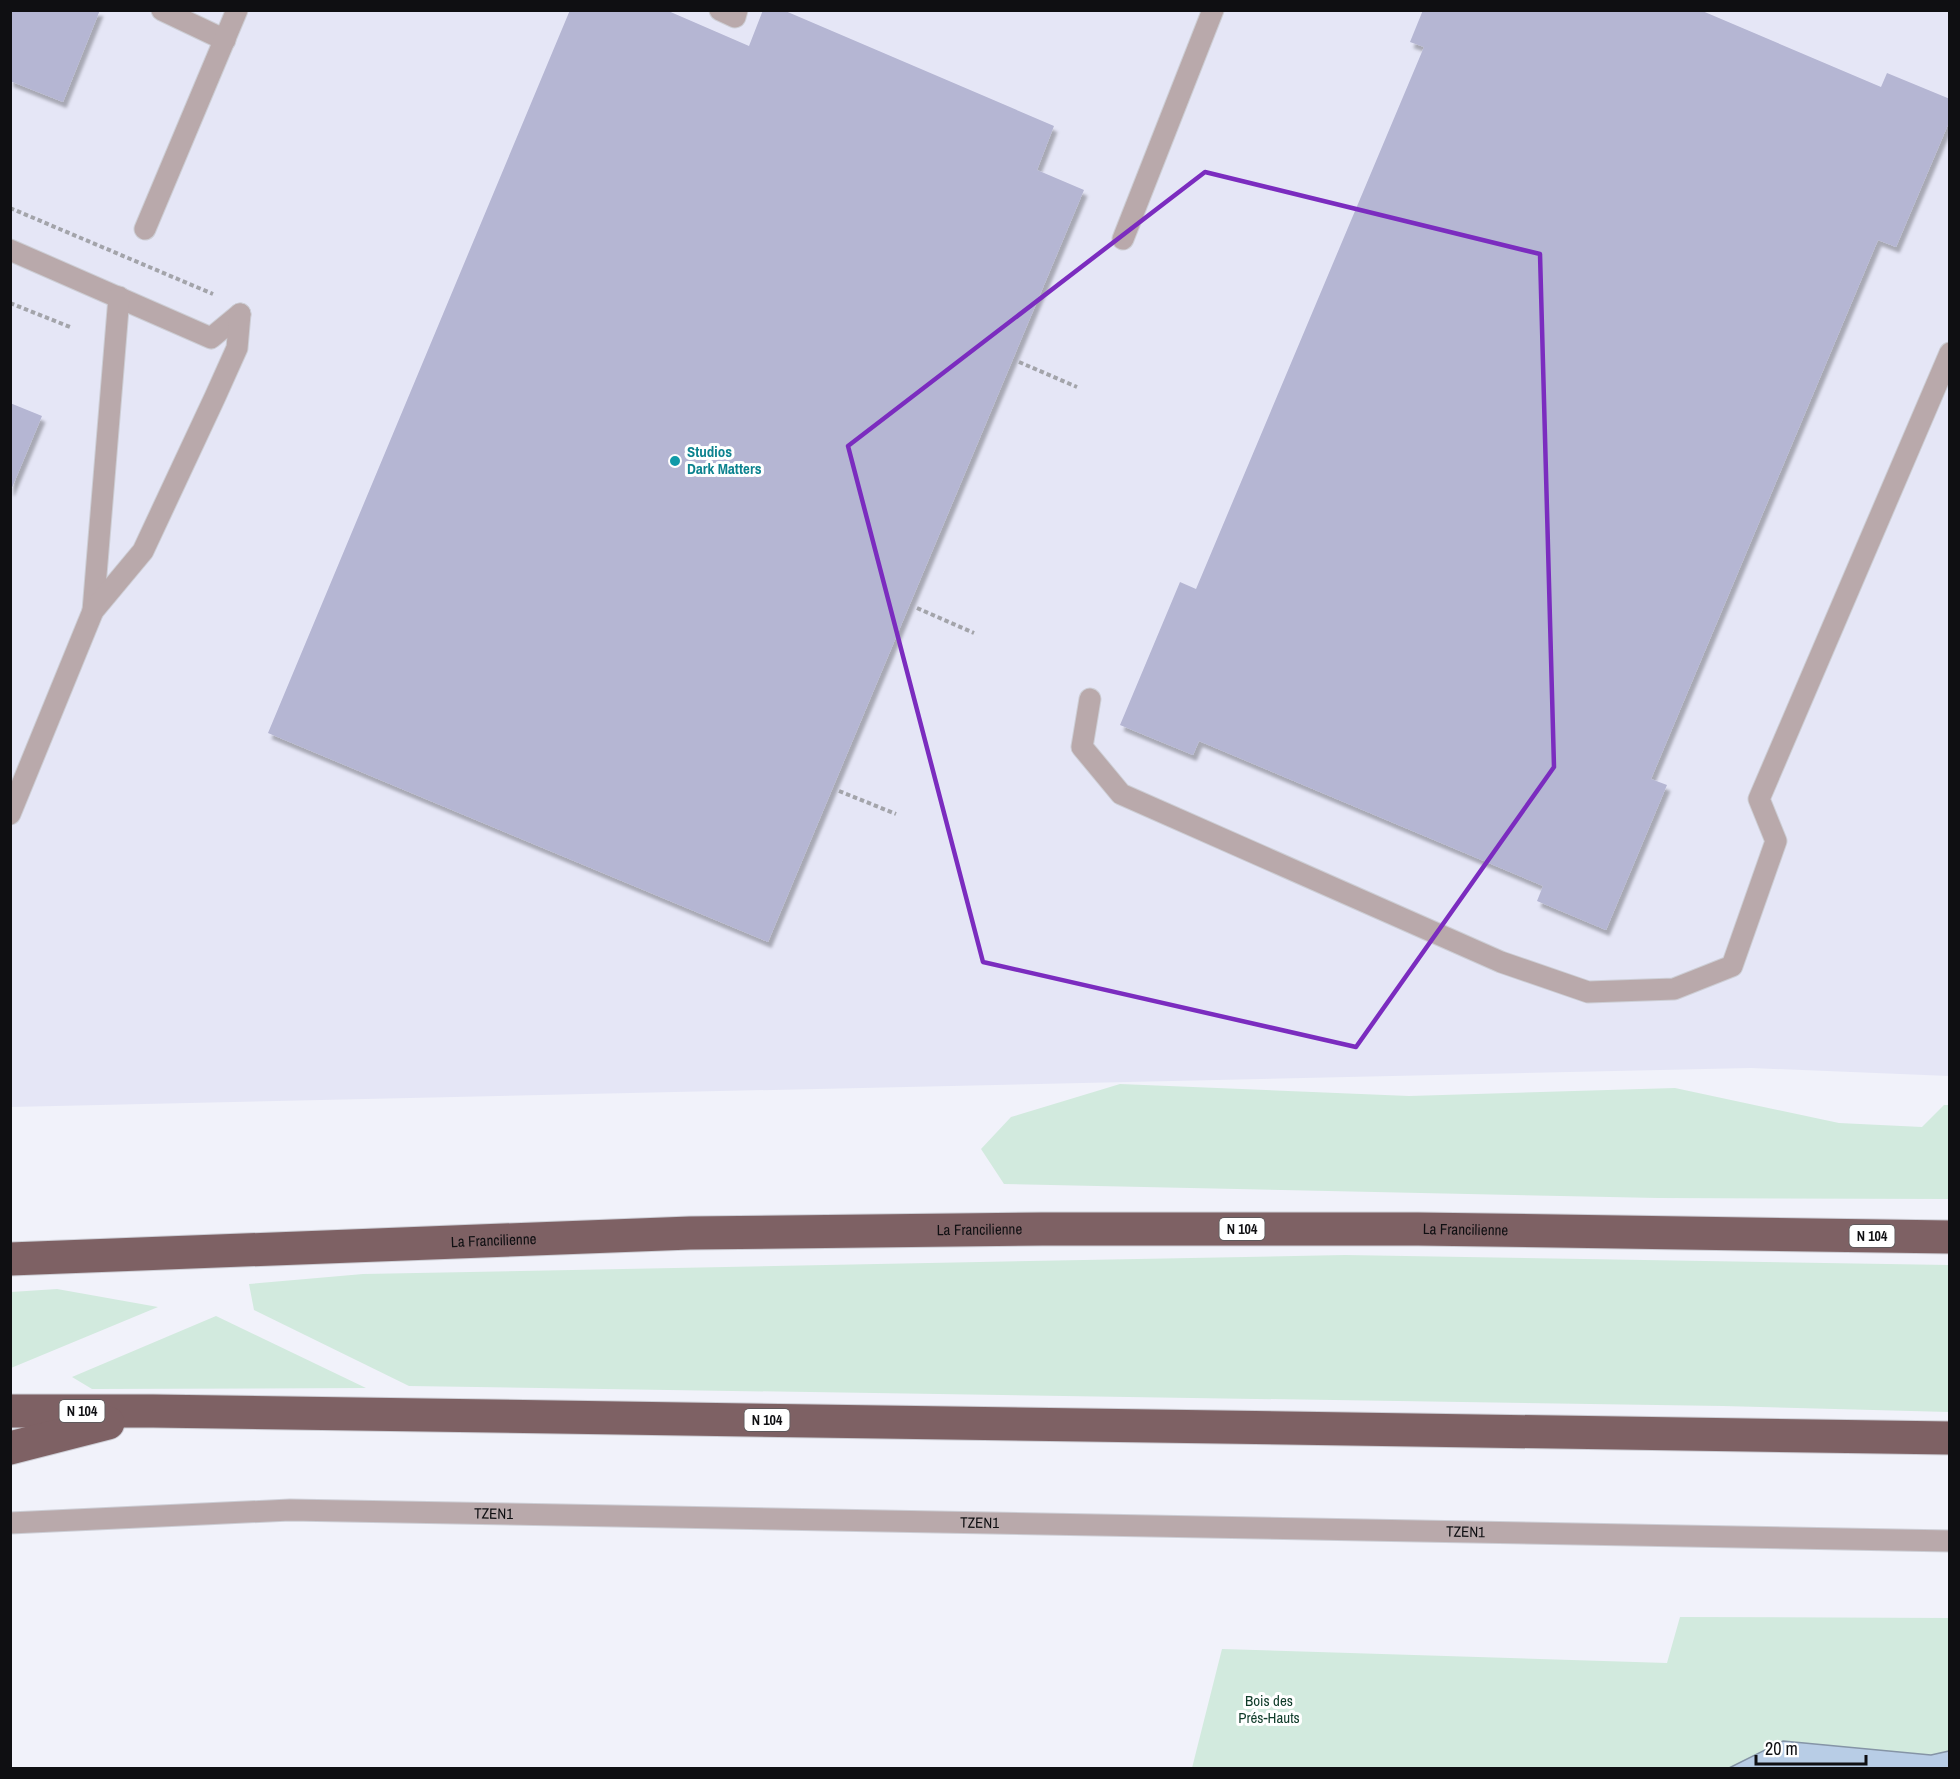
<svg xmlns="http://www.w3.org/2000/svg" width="1960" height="1779" viewBox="0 0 1960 1779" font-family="'Archivo Narrow',sans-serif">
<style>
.built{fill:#e5e6f6}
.green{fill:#d2eade}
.water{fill:#b8cde6;stroke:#8594a6;stroke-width:1.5}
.building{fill:#b5b6d3;filter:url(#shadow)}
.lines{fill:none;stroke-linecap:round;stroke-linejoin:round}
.service-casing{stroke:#cdced5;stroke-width:23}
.trunk-casing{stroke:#cdced5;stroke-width:35}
.path{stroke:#a3a4aa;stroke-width:4;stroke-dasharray:4.5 3;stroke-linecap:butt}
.service{stroke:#b9a9ab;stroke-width:21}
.trunk{stroke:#7e6164;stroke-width:33}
.marked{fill:none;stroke:#7b2cbf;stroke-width:4.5;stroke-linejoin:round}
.culture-dot{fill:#0f9aa8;stroke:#fff;stroke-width:2}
.labels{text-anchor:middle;stroke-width:6;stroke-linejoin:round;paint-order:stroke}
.shield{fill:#fff;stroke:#575759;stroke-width:1.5}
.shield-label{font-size:14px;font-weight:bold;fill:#0f0f12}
.culture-label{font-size:15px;font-weight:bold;fill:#0d838f;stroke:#fff;text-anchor:start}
.street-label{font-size:15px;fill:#0f0f12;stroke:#fff}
.park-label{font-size:15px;fill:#103c2a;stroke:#fff}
</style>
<defs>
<filter id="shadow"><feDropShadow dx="3.5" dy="6" stdDeviation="1.5" flood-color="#0004"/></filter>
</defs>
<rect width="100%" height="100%" fill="#f1f2fa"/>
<path class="built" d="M 10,11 L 1949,11 L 1949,1076 L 1751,1068 L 11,1107 Z"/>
<path class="green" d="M 1120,1084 L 1409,1096 L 1675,1088 L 1839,1123 L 1922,1127 L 1944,1105 L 1949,1105 L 1949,1199 L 1658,1198 L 1004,1184 L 981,1149 L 1011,1117 Z
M 1345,1255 L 1949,1265 L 1949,1412 L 1723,1406 L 409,1386 L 254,1310 L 249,1284 L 363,1274 Z
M 57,1289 L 158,1307 L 11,1368 L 11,1292 Z
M 216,1316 L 366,1388 L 92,1389 L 72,1377 Z
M 1680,1617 L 1949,1618 L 1949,1768 L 1192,1768 L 1222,1649 L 1667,1663 Z"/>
<path class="water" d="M 1783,1741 L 1931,1755 L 1949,1751 L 1949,1768 L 1729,1768 Z"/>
<path class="building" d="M 10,10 L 100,10 L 63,102 L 10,81 Z
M 570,10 L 666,10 L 749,46 L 763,10 L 783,10 L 1054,126 L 1037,170 L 1084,190 L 768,942 L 268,733 Z
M 1423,10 L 1700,10 L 1881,87 L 1887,73 L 1950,99 L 1950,120 L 1896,247 L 1878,240 L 1651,779 L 1667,785 L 1606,930 L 1537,901 L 1543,886 L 1199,741 L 1193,755 L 1120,725 L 1180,582 L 1196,589 L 1424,47 L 1410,42 Z
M 10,403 L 42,416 L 11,490 L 10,490 Z"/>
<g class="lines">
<defs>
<g id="service">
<path d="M 162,10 L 225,40"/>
<path d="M 720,10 L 735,17 L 737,10"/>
<path d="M 145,229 L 237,10"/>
<path d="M 1123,239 L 1213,10"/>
<path d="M 10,250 L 211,338 L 240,314"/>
<path d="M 93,611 L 119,297"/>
<path d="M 1090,699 L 1082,747 L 1121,794 L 1501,962 L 1588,992 L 1674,989 L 1732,966 L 1776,841 L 1759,799 L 1950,353"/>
<path d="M 10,814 L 93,611 L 143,551 L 215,397 L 237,348 L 240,314"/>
<path id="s1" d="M 10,1523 L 290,1510 L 1950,1541"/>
</g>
<g id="trunk">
<path id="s2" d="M 10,1259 L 690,1233 L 1042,1229 L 1418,1229 L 1950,1237"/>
<path d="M 10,1411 L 153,1411 L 1950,1438"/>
<path d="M 10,1448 L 108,1423"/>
</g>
</defs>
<use href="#service" class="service-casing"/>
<use href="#trunk" class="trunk-casing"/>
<path class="path" d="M 10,208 L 213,294
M 10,303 L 70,327
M 1019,362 L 1077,387
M 917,608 L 974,633
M 839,791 L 896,814"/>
<use href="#service" class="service"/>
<use href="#trunk" class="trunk"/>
</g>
<path class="marked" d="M 1205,172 L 1540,254 L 1554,767 L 1356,1047 L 983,962 L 848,446 Z"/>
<circle class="culture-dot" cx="675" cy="461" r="6"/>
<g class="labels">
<g class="shield">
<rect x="1219.5" y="1218" width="45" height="22" rx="4.5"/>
<rect x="1849.5" y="1225" width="45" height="22" rx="4.5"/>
<rect x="59.5" y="1400" width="45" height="22" rx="4.5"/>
<rect x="744.5" y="1409" width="45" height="22" rx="4.5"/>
</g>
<g class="shield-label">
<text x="1242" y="1234">N 104</text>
<text x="1872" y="1241">N 104</text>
<text x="82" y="1416">N 104</text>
<text x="767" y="1425">N 104</text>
</g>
<g class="culture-label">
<text x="687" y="457">Studios<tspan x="687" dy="17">Dark Matters</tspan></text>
</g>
<g class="street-label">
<text dy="5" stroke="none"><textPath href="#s2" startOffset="970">La Francilienne</textPath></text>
<text dy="5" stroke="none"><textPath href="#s2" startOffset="1456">La Francilienne</textPath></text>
<text dy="5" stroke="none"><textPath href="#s2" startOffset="484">La Francilienne</textPath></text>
<text dy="5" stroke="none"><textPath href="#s1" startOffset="484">TZEN1</textPath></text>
<text dy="5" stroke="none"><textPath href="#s1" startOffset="970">TZEN1</textPath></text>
<text dy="5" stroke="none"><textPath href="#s1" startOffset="1456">TZEN1</textPath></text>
</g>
<g class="park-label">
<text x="1269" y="1706">Bois des<tspan x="1269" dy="17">Prés-Hauts</tspan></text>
</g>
</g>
<rect width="1960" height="1779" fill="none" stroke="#0f0f12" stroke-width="24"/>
<path d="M1756 1755v9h110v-9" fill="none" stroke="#0f0f12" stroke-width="3"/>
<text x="1765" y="1755" font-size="18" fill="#0f0f12" stroke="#ffffff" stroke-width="4.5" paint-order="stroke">20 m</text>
</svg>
